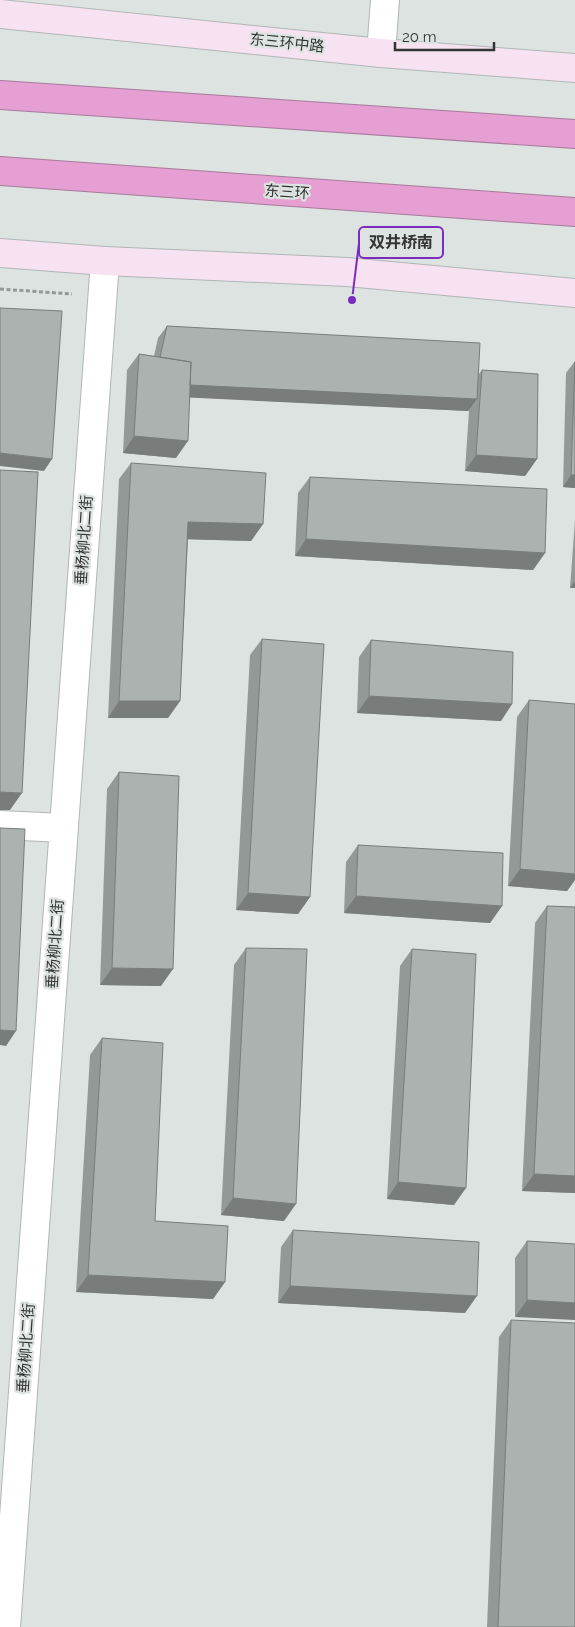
<svg xmlns="http://www.w3.org/2000/svg" width="575" height="1627" viewBox="0 0 575 1627" font-family="Raleway,'Noto Sans SC',sans-serif">
<style>
.lines{fill:none;stroke-linecap:round;stroke-linejoin:round}
.street-casing{stroke:#b0b6b5;stroke-width:30}
.secondary-casing{stroke:#b0b6b5;stroke-width:30}
.highway-casing{stroke:#a77a9b;stroke-width:30}
.path{stroke:#939897;stroke-width:3;stroke-dasharray:4 2.5;stroke-linecap:butt}
.street{stroke:#fff;stroke-width:28}
.secondary{stroke:#f7e2f2;stroke-width:28}
.highway{stroke:#e59fd2;stroke-width:28}
.wall{fill:#939997}
.shaded-wall{fill:#787d7b}
.building{fill:#abb2b0;stroke:#787d7b}
.labels{text-anchor:middle;stroke-width:4.5;stroke-linejoin:round;paint-order:stroke}
.street-label{font-size:15px;fill:#333535;stroke:#dce3e1}
.leader{fill:none;stroke:#7b2cbf;stroke-width:2}
.callout-dot{fill:#7b2cbf;stroke:#dce3e1;stroke-width:2}
.callout{fill:#dce3e1;stroke:#7b2cbf;stroke-width:2}
.callout-label{font-size:16px;text-anchor:middle;font-weight:bold;fill:#333535}
</style>
<rect width="100%" height="100%" fill="#dce3e1"/>
<g class="lines">
<defs>
<path id="street" d="M 381,53 L 385,0
M 0,825 L 64,828
M 6,1627 L 105,261"/>
<path id="secondary" d="M 0,14 L 381,53 L 575,68
M 0,253 L 105,261 L 347,272 L 575,293"/>
<path id="highway" d="M 0,95 L 575,134
M 0,171 L 575,212"/>
</defs>
<use href="#street" class="street-casing"/>
<use href="#secondary" class="secondary-casing"/>
<use href="#highway" class="highway-casing"/>
<path class="path" d="M 0,289 L 72,294"/>
<use href="#street" class="street"/>
<use href="#secondary" class="secondary"/>
<use href="#highway" class="highway"/>
</g>
<path class="wall" d="M 167,326 L 478,375 L 482,370 L 537,459 L 525,476 L 465,471 L 469,411 L 190,397 L 176,458 L 123,453 L 127,370 L 139,354 L 154,356 L 158,338 Z
M 575,361 L 575,488 L 563,487 L 566,373 Z
M 131,463 L 263,524 L 251,541 L 188,539 L 180,701 L 168,718 L 108,718 L 119,479 Z
M 310,477 L 545,553 L 533,570 L 295,556 L 298,493 Z
M 575,520 L 575,588 L 570,588 Z
M 262,639 L 310,897 L 298,914 L 236,910 L 250,655 Z
M 371,640 L 512,704 L 501,721 L 357,713 L 359,657 Z
M 529,700 L 575,704 L 575,880 L 567,891 L 508,886 L 517,717 Z
M 119,772 L 161,986 L 100,985 L 107,789 Z
M 358,845 L 502,906 L 490,923 L 344,913 L 346,862 Z
M 547,906 L 575,907 L 575,1193 L 522,1191 L 535,923 Z
M 246,948 L 284,1221 L 221,1215 L 234,965 Z
M 412,949 L 454,1205 L 387,1199 L 400,966 Z
M 102,1038 L 155,1221 L 225,1282 L 213,1299 L 76,1292 L 90,1055 Z
M 293,1230 L 465,1313 L 278,1303 L 281,1247 Z
M 527,1241 L 575,1244 L 515,1317 L 515,1258 Z
M 511,1320 L 575,1627 L 487,1627 L 499,1337 Z"/>
<path class="shaded-wall" d="M 187,384 L 477,399 L 468,411 L 179,397 Z
M 134,436 L 188,441 L 176,458 L 123,453 Z
M 0,453 L 52,459 L 44,471 L 0,466 Z
M 476,455 L 537,459 L 525,476 L 465,471 Z
M 571,475 L 575,475 L 575,488 L 563,487 Z
M 188,522 L 263,524 L 251,541 L 177,539 Z
M 306,539 L 545,553 L 533,570 L 295,556 Z
M 575,581 L 575,588 L 570,588 Z
M 369,696 L 512,704 L 501,721 L 357,713 Z
M 119,701 L 180,701 L 168,718 L 108,718 Z
M 0,792 L 22,793 L 10,810 L 0,810 Z
M 520,869 L 575,874 L 575,880 L 567,891 L 508,886 Z
M 248,893 L 310,897 L 298,914 L 236,910 Z
M 356,896 L 502,906 L 490,923 L 344,913 Z
M 112,968 L 173,969 L 161,986 L 100,985 Z
M 0,1030 L 16,1031 L 6,1046 L 0,1045 Z
M 534,1174 L 575,1176 L 575,1193 L 522,1191 Z
M 398,1182 L 466,1188 L 454,1205 L 387,1199 Z
M 233,1198 L 296,1204 L 284,1221 L 221,1215 Z
M 88,1275 L 225,1282 L 213,1299 L 76,1292 Z
M 290,1286 L 477,1296 L 465,1313 L 278,1303 Z
M 527,1300 L 575,1303 L 575,1320 L 515,1317 Z"/>
<path class="building" d="M 0,308 L 62,311 L 52,459 L 0,453 Z
M 167,326 L 480,343 L 477,399 L 190,385 L 191,362 L 160,357 Z
M 139,354 L 191,362 L 188,441 L 134,436 Z
M 575,362 L 575,475 L 571,475 Z
M 482,370 L 538,374 L 537,459 L 476,455 Z
M 131,463 L 266,473 L 263,524 L 188,522 L 180,701 L 119,701 Z
M 0,470 L 38,472 L 22,793 L 0,792 Z
M 310,477 L 547,489 L 545,553 L 306,539 Z
M 262,639 L 324,644 L 310,897 L 248,893 Z
M 371,640 L 513,652 L 512,704 L 369,696 Z
M 529,700 L 575,704 L 575,874 L 520,869 Z
M 119,772 L 179,776 L 173,969 L 112,968 Z
M 0,828 L 25,829 L 16,1031 L 0,1030 Z
M 358,845 L 503,853 L 502,906 L 356,896 Z
M 547,906 L 575,907 L 575,1176 L 534,1174 Z
M 246,948 L 307,949 L 296,1204 L 233,1198 Z
M 412,949 L 476,954 L 466,1188 L 398,1182 Z
M 102,1038 L 163,1043 L 155,1221 L 228,1226 L 225,1282 L 88,1275 Z
M 293,1230 L 479,1242 L 477,1296 L 290,1286 Z
M 527,1241 L 575,1244 L 575,1303 L 527,1300 Z
M 511,1320 L 575,1323 L 575,1627 L 498,1627 Z"/>
<g class="labels">
<g class="street-label">
<text transform="translate(287 43) rotate(6)" y="5">东三环中路</text>
<text transform="translate(287 192) rotate(4)" y="5">东三环</text>
<text transform="translate(84 540) rotate(-86)" y="5">垂杨柳北二街</text>
<text transform="translate(55 944) rotate(-86)" y="5">垂杨柳北二街</text>
<text transform="translate(26 1348) rotate(-86)" y="5">垂杨柳北二街</text>
</g>
</g>
<path class="leader" d="M352 300L359 243"/>
<circle class="callout-dot" cx="352" cy="300" r="5"/>
<rect class="callout" x="359" y="227" width="84" height="31" rx="5"/>
<g class="callout-label">
<text x="401" y="248">双井桥南</text>
</g>
<path d="M395 42v8h99v-8" fill="none" stroke="#333535" stroke-width="2.5"/>
<text x="402" y="42" font-size="15" fill="#333535" stroke="#dce3e1" stroke-width="4" paint-order="stroke">20 m</text>
</svg>
